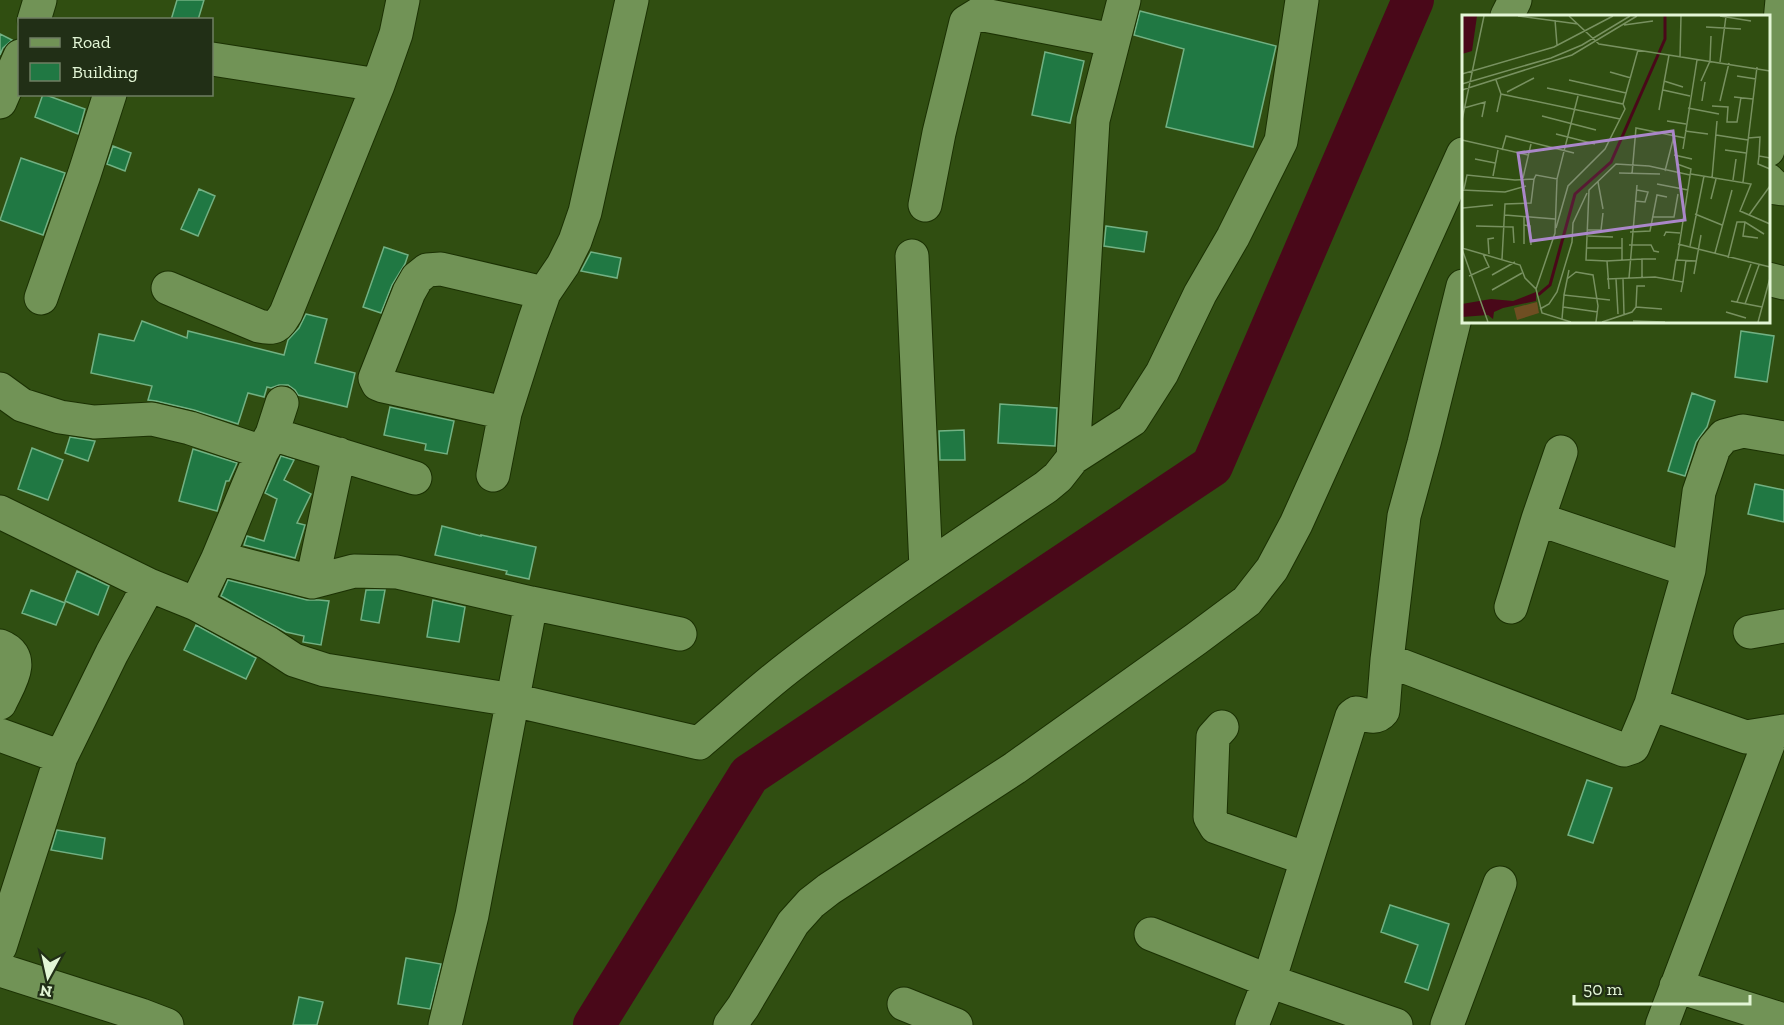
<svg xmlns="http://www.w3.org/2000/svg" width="1784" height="1025" viewBox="0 0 1784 1025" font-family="'Zilla Slab',serif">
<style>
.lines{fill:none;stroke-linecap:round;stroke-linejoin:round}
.river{stroke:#490819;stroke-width:42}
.building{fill:#207843;stroke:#72b183;stroke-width:1.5}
.minor-casing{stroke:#1b3103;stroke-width:35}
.minor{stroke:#719356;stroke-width:33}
.inset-river{fill:none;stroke:#490819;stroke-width:3}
.inset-road{fill:none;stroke:#789160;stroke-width:1.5}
.view{fill:#aa87c9;fill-opacity:0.15;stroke:#aa87c9;stroke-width:3}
.inset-edge{fill:none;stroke:#e3f6d6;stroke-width:3}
</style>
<rect width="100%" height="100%" fill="#304e11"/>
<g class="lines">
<path class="river" d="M 594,1025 L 749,775 L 1212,466 L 1413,0"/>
</g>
<path class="building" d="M 177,0 L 204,0 L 198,20 L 171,20 Z
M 1140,11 L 1276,46 L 1253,147 L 1166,127 L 1184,49 L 1134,35 Z
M 0,34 L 12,40 L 3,48 L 0,55 Z
M 1045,52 L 1084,61 L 1070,123 L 1032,115 Z
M 43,94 L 85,109 L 78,134 L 35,117 Z
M 113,146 L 131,153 L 125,171 L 107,164 Z
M 21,158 L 65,173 L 43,235 L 0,220 Z
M 199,189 L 215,196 L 198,236 L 181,229 Z
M 1106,226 L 1147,232 L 1144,252 L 1104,246 Z
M 384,247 L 408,255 L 405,264 L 392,285 L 381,313 L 363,307 Z
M 591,252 L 621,258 L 617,278 L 581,271 Z
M 306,314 L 327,319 L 315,363 L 355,373 L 347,407 L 298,395 L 295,390 L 288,385 L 279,385 L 271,388 L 267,387 L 264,397 L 248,393 L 238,424 L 194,410 L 156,401 L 148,400 L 152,386 L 91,373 L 99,334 L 134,341 L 142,321 L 187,338 L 188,331 L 284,355 L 288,340 L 299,328 Z
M 1741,331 L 1774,336 L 1767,382 L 1735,377 Z
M 1692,393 L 1715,401 L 1707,427 L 1696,442 L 1685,476 L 1668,471 Z
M 1000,404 L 1057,408 L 1055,446 L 998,443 Z
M 390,407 L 454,421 L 447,454 L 425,450 L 426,444 L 384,435 Z
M 964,430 L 965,460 L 940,460 L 939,431 Z
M 70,437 L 95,441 L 88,461 L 65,453 Z
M 32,448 L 63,460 L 48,500 L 18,489 Z
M 193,449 L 237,463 L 229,481 L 226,481 L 217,511 L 179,501 Z
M 281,456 L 294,460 L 284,480 L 311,494 L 297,523 L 305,525 L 295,558 L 244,545 L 247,536 L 264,541 L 277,499 L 265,493 Z
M 1755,484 L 1784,490 L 1784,522 L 1748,514 Z
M 442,526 L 481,536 L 481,535 L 536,547 L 529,579 L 506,574 L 507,571 L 435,555 Z
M 77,571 L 109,586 L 98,615 L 65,601 Z
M 228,580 L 307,600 L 319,600 L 329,601 L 321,645 L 303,642 L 304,636 L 286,632 L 221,596 Z
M 31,590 L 65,603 L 56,625 L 22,613 Z
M 366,590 L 385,590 L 379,623 L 361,620 Z
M 433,600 L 465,607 L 459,642 L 427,637 Z
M 196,625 L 256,658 L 246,679 L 184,650 Z
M 1587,780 L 1612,788 L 1593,843 L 1568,835 Z
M 57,830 L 105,838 L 102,859 L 51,850 Z
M 1390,905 L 1449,924 L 1428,990 L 1405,982 L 1418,945 L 1381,932 Z
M 406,958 L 441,964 L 430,1009 L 398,1004 Z
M 299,997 L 323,1002 L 317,1025 L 293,1025 Z"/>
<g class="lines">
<defs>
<path id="minor" d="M 1507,16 L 1515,0
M 34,20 L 40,0
M 212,59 L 378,85
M 0,102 L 20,56
M 1768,150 L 1782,0
M 1768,180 L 1776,188 L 1784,189
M 925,205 L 939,133 L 966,22 L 979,14 L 1113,40
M 912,256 L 926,568
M 1768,279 L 1784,283
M 168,288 L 259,326 C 276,330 278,326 286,313 L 378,85 L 396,34 L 403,0
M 41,298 L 84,175 L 110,94
M 0,389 L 22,405 L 60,417 L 94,422 L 152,419 L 190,428 L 262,452
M 505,413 L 383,386 L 378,384 L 375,378 L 409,292 L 417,278 L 427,270 L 441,269 L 544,293
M 272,434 L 415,478
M 1073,458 L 1132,420 L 1162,373 L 1200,294 L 1233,237 L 1281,141 L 1302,0
M 493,475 L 505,413 L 534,322 L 544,293 L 563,265 L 575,241 L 585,212 L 632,0
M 0,512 L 149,585 L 196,604 L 268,643 L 294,660 L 325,670 L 513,700 L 699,743 C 729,718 758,691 789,667 C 872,603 960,545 1046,487 L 1058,477 L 1073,458 L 1093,120 L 1124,0
M 1538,519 L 1689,570
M 218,558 L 312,582 L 354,571 L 397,572 L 531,603 L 680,634
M 312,582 L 339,454
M 196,604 L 218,558 L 262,452 L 272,434 L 282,403
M 1511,607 L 1538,519 L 1561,452
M 1750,632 L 1784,626
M 0,646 C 29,657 8,685 0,703
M 1387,660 L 1404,516 L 1424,443 L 1463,286
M 1651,704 L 1689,570 L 1699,492 L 1714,448 L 1724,436 L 1743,431 L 1784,438
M 1222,727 L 1213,737 L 1210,817 L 1216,827 L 1307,859
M 0,735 L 61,757
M 1151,934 L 1269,981 L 1396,1025
M 0,947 L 61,757 L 112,653 L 149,585
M 0,970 L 141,1015 L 167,1025
M 1676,986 L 1784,1020
M 904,1004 L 956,1025
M 445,1025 L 472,915 L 531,603
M 730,1025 L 743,1007 L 793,923 L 811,903 L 829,889 L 1015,768 L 1196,639 L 1247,601 L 1272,569 L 1296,524 L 1463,154
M 1252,1025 L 1269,981 L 1352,716 L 1356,713 C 1366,715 1376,720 1383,711 L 1387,660 L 1624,750 L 1633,747 L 1651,704 L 1746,737 L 1784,731
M 1447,1025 L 1500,883
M 1662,1025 L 1772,734"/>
</defs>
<use href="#minor" class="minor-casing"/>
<use href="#minor" class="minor"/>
</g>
<g transform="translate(1462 15)">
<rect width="308" height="308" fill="#304e11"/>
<path d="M 75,287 L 77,298 L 55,305 L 52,293 Z" fill="#6f4e22"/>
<path d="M 0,1 L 15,1 L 10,36 L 0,39 ZM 74,277 L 74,286 L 41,293 L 32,297 L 31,304 L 26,300 L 0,302 L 0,289 L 29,284 L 51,286 Z" fill="#490819"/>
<path class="inset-river" d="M 76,280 L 88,270 L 113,179 L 149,147 L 203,24 L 203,1"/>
<path class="inset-road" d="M 56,1 L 116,9M 107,1 L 137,29 L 308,56M 258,1 L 289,6M 93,5 L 95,30M 162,10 L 191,6M 244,12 L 279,14M 218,42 L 219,1M 258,47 L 264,1M 148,57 L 169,63M 0,59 L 92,32 L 151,1M 275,61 L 294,64M 34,65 L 39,79 L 158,104M 107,65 L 164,78M 202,66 L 221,72M 239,66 L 248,46 L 249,21M 0,69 L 89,43 L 120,30 L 168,1M 85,73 L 161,89 L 176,35M 0,75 L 110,40 L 175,1M 201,75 L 228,81M 45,77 L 72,63M 272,82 L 291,84M 240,86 L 243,67M 258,86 L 267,48M 250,91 L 266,92 L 265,107 L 275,107 L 279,82M 2,93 L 23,87 L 20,102M 226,93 L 257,99M 197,95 L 207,40M 35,97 L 39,79M 80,101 L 134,115M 0,105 L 22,1M 205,106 L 224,109M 223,116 L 246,119M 94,119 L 133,129M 254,120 L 286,125M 286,123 L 298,122 L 297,141 L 308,143M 0,125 L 66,140M 221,134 L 235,45M 40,135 L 44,121 L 112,138M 263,135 L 284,138M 212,140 L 230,144M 297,141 L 296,149 L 308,154M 215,143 L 215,149 L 229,154 L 215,245M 13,144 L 33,148M 203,156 L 212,121M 157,158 L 198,159M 170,159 L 174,113 L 223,123M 229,159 L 289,169 L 278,196 L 308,209M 31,161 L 36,135M 61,163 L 69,129M 250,163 L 255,106M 271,165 L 274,144M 136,167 L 141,194M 281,167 L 295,52M 195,169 L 226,175M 2,174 L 5,160 L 53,165 L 72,164 L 74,160 L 95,164 L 116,81M 0,175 L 43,177 L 64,171M 249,184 L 254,164M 173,186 L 183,187 L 186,177 L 175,175M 0,191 L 1,234M 1,193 L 31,190M 233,199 L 260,210M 43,200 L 93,204M 287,200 L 308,171M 62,202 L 62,229M 190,202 L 212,202 L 216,179M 283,207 L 281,221 L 296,223M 62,210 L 68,211 L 69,230M 14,211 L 51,212 L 52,228M 94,213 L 106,171 L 143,134 L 163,94 L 161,89M 126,215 L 139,215 L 141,198M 168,217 L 188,216 L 195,180 L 205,182M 126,221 L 151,222M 202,221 L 204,217 L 218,218M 216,229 L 308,252M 167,230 L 189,230 L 192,236 L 197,237M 228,231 L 242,161M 0,233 L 58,250 L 63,263 L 74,274 L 80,298 L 109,307M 125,233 L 160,233M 0,234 L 26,307M 253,238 L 270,175M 27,239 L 26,224 L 32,223M 266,243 L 275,207 L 283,207 L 302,219M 40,244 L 43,189 L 69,188 L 72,164M 160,245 L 160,223M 145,246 L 124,245 L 127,175 L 154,149 L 187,151 L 228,160M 232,259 L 239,220M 30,260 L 53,247M 7,261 L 27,252 L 21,239M 167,263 L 175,170M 180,263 L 180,244 L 194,244M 105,264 L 114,257 L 131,260 L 136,291 L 134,307M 145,264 L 193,262 L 221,267 L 219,277M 154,264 L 156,299M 161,264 L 162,299M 211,265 L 214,245 L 234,246M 221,267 L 224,245M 74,274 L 93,218 L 95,164M 147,274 L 145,246 L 180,244M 30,275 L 60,258M 102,280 L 107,255M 269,286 L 300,292M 275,287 L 289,249M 283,289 L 297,250M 101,292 L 136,297M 174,292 L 175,271 L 183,271M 78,294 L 87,289 L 95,277 L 110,227 L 111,208 L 125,178M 264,297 L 284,303M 100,304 L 102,280 L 148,285M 171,306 L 203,307M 140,307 L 170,297 L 174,292 L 200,294M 296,307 L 308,263"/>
<path class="view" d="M 211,116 L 223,205 L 69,226 L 56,138 Z"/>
<rect width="308" height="308" class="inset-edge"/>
</g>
<rect x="18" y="18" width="195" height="78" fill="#212f16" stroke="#6f7f63" stroke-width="1.5"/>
<rect x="30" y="38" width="30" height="9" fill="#719356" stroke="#6f7f63" stroke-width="1.5"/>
<text x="72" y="48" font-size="18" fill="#e3f6d6">Road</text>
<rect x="30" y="63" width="30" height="18" fill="#207843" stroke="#6f7f63" stroke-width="1.5"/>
<text x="72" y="78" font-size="18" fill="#e3f6d6">Building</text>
<g transform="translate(48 977) rotate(188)" stroke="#212f16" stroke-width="4.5" paint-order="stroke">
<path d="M0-4.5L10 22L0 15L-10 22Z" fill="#e3f6d6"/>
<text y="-9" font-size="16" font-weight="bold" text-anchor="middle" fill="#e3f6d6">N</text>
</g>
<path d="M1574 995v9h176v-9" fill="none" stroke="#e3f6d6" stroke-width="3"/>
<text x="1583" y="995" font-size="18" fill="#e3f6d6" stroke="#212f16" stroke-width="4.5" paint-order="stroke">50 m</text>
</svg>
